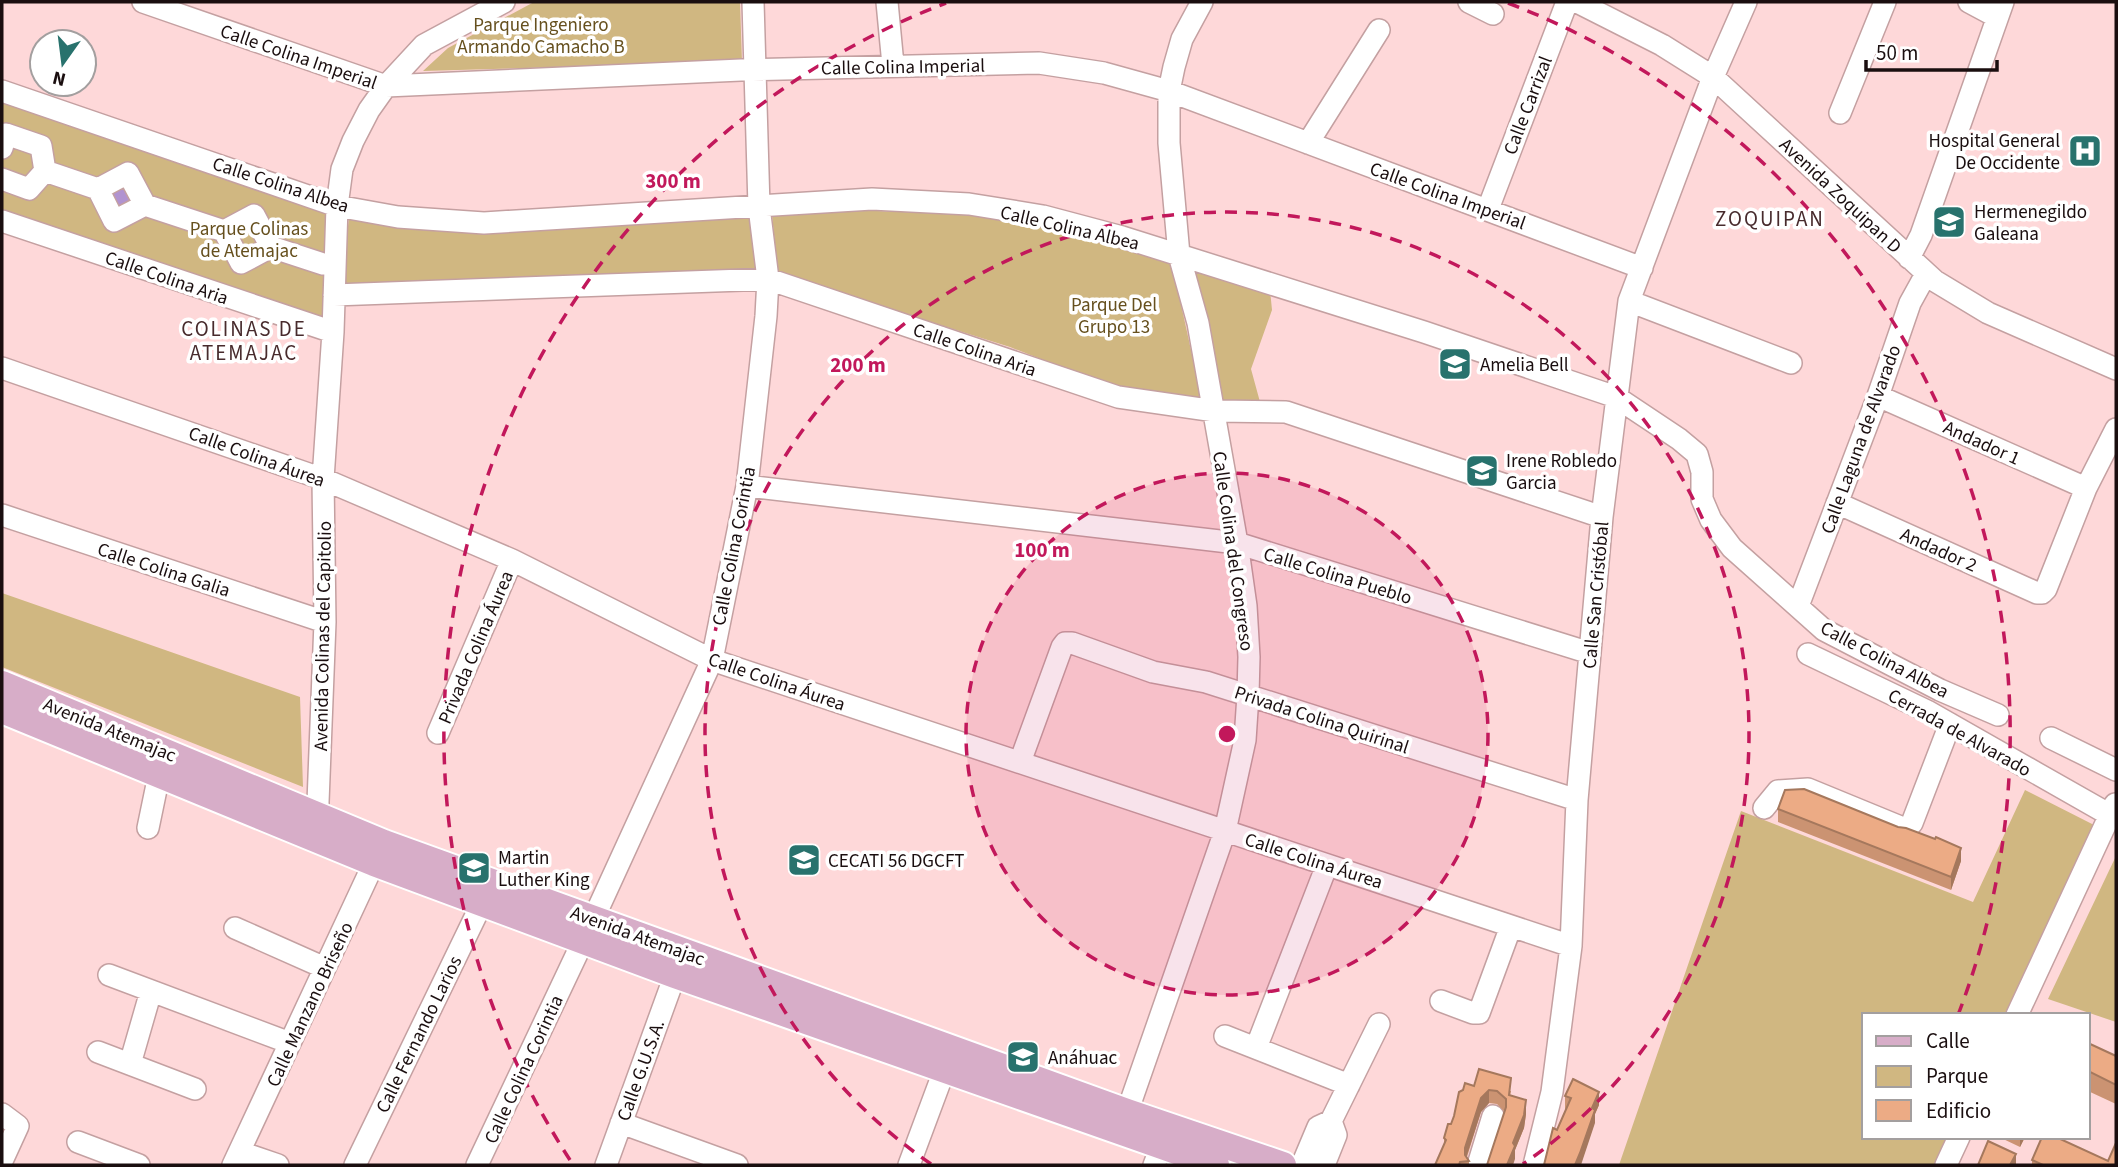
<svg xmlns="http://www.w3.org/2000/svg" width="2118" height="1167" viewBox="0 0 2118 1167" font-family="'Source Sans 3',sans-serif">
<style>
.green{fill:#d0b781}
.water{fill:#b193d0}
.lines{fill:none;stroke-linecap:round;stroke-linejoin:round}
.minor-casing{stroke:#c4a0a1;stroke-width:24}
.major-casing{stroke:#fff;stroke-width:30}
.minor{stroke:#fff;stroke-width:21}
.major{stroke:#d7adc8;stroke-width:26}
.wall{fill:#cb9372}
.shaded-wall{fill:#a5785d}
.building{fill:#ecab85;stroke:#a5785d;stroke-width:2}
.ring{fill:none;stroke:#c2185b;stroke-width:3.5;stroke-dasharray:12 9}
.labels{text-anchor:middle;stroke-width:7;stroke-linejoin:round;paint-order:stroke}
.park-label{font-size:19px;fill:#66501e;stroke:#fff}
.street-label{font-size:19px;fill:#1a0e0f;stroke:#fff}
.poi-label{font-size:19px;fill:#1a0e0f;stroke:#fff;text-anchor:start}
.neighbourhood-label{font-size:21px;letter-spacing:2px;fill:#482b2d;stroke:#fff}
.centre{fill:#c2185b;stroke:#fff;stroke-width:3.5}
.ring-label{font-size:21px;text-anchor:middle;font-weight:bold;fill:#c2185b;stroke:#fff;stroke-width:7;stroke-linejoin:round;paint-order:stroke}
</style>
<rect width="100%" height="100%" fill="#fed8d9"/>
<path class="green" d="M 534,2 L 740,2 L 742,62 L 423,71 L 448,48 Z
M 2,98 L 327,208 L 323,320 L 2,211 Z
M 852,210 L 1005,216 L 1171,259 L 1202,400 L 1114,388 L 1010,347 L 778,274 L 772,215 Z
M 748,211 L 759,273 L 342,286 L 349,216 Z
M 1192,264 L 1270,290 L 1272,310 L 1251,369 L 1260,402 L 1222,404 Z
M 2,593 L 300,697 L 303,787 L 2,667 Z
M 2025,790 L 2096,826 L 2007,1015 L 1864,1015 L 1864,1137 L 1949,1137 L 1936,1165 L 1619,1165 L 1741,811 L 1973,902 Z
M 2116,856 L 2116,1022 L 2048,999 Z"/>
<path class="water" d="M 126,183 L 136,202 L 116,211 L 107,192 Z"/>
<g class="lines">
<defs>
<path id="minor" d="M 143,2 L 386,86 L 741,70 L 1039,63 L 1104,73 L 1169,91 L 1642,268
M 887,2 L 893,65
M 1469,2 L 1493,14
M 1577,2 L 1662,45 L 1713,77 L 1935,281 L 1988,313 L 2116,369
M 1969,2 L 1997,17
M 2,91 L 337,206 L 398,217 L 484,223 L 872,199 L 969,204 L 1043,216 L 1122,237 L 1424,332 L 1616,397 L 1679,439 L 1697,454 L 1702,472 L 1702,499 L 1711,520 L 1732,548 L 1824,630 L 1940,690 L 1998,715
M 1840,113 L 1885,2
M 1308,143 L 1379,30
M 2,148 L 6,134 L 41,146 L 45,171 L 29,189 L 2,179
M 45,171 L 98,189
M 128,173 L 145,205 L 114,221 L 98,189 Z
M 145,205 L 224,231
M 1488,209 L 1567,2
M 254,215 L 271,247 L 241,263 L 224,231 Z
M 2,221 L 333,332
M 271,247 L 323,264
M 1909,258 L 1921,235 L 2003,2
M 334,295 L 768,279 L 1118,397 L 1215,411 L 1286,412 L 1602,517
M 1629,301 L 1791,363
M 2,368 L 323,479 L 512,560 L 712,660 L 1571,946
M 1878,396 L 2086,488
M 747,486 L 1237,543 L 1590,653
M 1837,503 L 2037,593 L 2042,593 L 2046,589 L 2086,488 L 2116,429
M 2,515 L 325,622
M 1798,606 L 1878,396 L 1910,303 L 1926,274
M 1808,654 L 1927,711 L 2110,815
M 438,733 L 512,560
M 2051,738 L 2116,770
M 1020,762 L 1062,647 L 1065,643 L 1072,643 L 1153,672 L 1206,682 L 1577,800
M 1764,808 L 1778,791 L 1808,789 L 1903,828 L 1908,827 L 1912,823 L 1950,724
M 148,828 L 159,775
M 317,828 L 325,622 L 323,479 L 333,332 L 337,206 L 342,169 L 353,141 L 369,110 L 386,86 L 424,45 L 504,2
M 235,928 L 325,968
M 109,975 L 290,1043
M 1441,1001 L 1473,1013 L 1479,1013 L 1511,926
M 2017,1015 L 2115,804
M 1225,1036 L 1349,1085
M 1256,1048 L 1327,865
M 98,1052 L 195,1089
M 130,1064 L 151,991
M 2,1114 L 18,1126 L 2,1161
M 621,1123 L 737,1165
M 1123,1124 L 1225,831 L 1245,740 L 1248,695 L 1249,657 L 1246,606 L 1237,543 L 1198,323 L 1179,255 L 1169,143 L 1169,91 L 1174,67 L 1182,39 L 1202,2
M 78,1142 L 139,1165
M 240,1152 L 278,1165
M 233,1165 L 380,850
M 355,1165 L 482,903
M 477,1165 L 592,922 L 712,660 L 747,486 L 766,316 L 768,279 L 759,207 L 753,2
M 606,1165 L 675,975
M 909,1165 L 944,1071
M 1154,1165 L 1161,1147
M 1302,1165 L 1318,1127 L 1331,1121 L 1379,1024
M 1324,1165 L 1336,1135 L 1331,1121
M 1478,1165 L 1493,1116
M 1534,1165 L 1552,1092 L 1571,946 L 1577,800 L 1602,517 L 1629,301 L 1713,77 L 1746,2
M 1946,1165 L 1959,1137"/>
<path id="major" d="M 2,684 L 384,843 L 1127,1112 L 1283,1165
M 2,710 L 374,863 L 675,975 L 1216,1165"/>
</defs>
<use href="#minor" class="minor-casing"/>
<use href="#major" class="major-casing"/>
<use href="#minor" class="minor"/>
<use href="#major" class="major"/>
</g>
<path class="wall" d="M 1778,809 L 1961,861 L 1951,890 L 1778,822 Z
M 2088,1043 L 2116,1056 L 2116,1104 L 2088,1091 Z
M 1474,1086 L 1511,1091 L 1510,1096 L 1526,1114 L 1524,1128 L 1515,1150 L 1515,1159 L 1504,1111 L 1497,1104 L 1489,1103 L 1481,1112 L 1467,1157 L 1469,1161 L 1469,1165 L 1435,1165 L 1444,1145 L 1444,1138 L 1451,1124 Z
M 1565,1096 L 1599,1105 L 1595,1114 L 1595,1123 L 1565,1109 Z
M 1999,1137 L 2025,1137 L 2020,1147 Z
M 2032,1160 L 2116,1165 L 2032,1165 Z"/>
<path class="shaded-wall" d="M 1961,848 L 1961,861 L 1951,890 L 1951,877 Z
M 1489,1090 L 1489,1103 L 1481,1112 L 1465,1161 L 1465,1148 L 1481,1098 Z
M 1599,1092 L 1599,1105 L 1595,1114 L 1595,1123 L 1581,1165 L 1575,1165 L 1592,1108 Z
M 1526,1100 L 1526,1114 L 1524,1128 L 1515,1150 L 1515,1159 L 1513,1165 L 1507,1165 Z
M 2020,1137 L 2025,1137 L 2020,1147 Z
M 2016,1154 L 2016,1165 L 2010,1165 Z"/>
<path class="building" d="M 1804,789 L 1898,827 L 1906,828 L 1935,839 L 1936,837 L 1961,848 L 1951,877 L 1778,809 L 1785,790 Z
M 2088,1043 L 2116,1056 L 2116,1085 L 2088,1071 Z
M 1479,1069 L 1511,1078 L 1509,1095 L 1526,1100 L 1524,1115 L 1513,1143 L 1515,1146 L 1507,1165 L 1487,1165 L 1506,1107 L 1506,1099 L 1497,1091 L 1489,1090 L 1481,1098 L 1465,1148 L 1465,1155 L 1469,1161 L 1460,1162 L 1459,1165 L 1435,1165 L 1446,1140 L 1444,1138 L 1448,1124 L 1451,1124 L 1454,1116 L 1459,1092 L 1463,1090 L 1465,1083 L 1474,1086 Z
M 1573,1079 L 1599,1092 L 1592,1108 L 1595,1110 L 1580,1153 L 1575,1165 L 1544,1165 L 1553,1128 L 1557,1130 L 1571,1098 L 1565,1096 Z
M 2042,1137 L 2056,1137 L 2108,1161 L 2116,1143 L 2116,1165 L 2043,1165 L 2032,1160 Z
M 1988,1141 L 2016,1154 L 2010,1165 L 1978,1165 Z"/>
<circle cx="1227" cy="734" r="261" fill="#c2185b" fill-opacity=".12"/>
<g class="ring">
<circle cx="1227" cy="734" r="261"/>
<path d="M931 1164A522 522 0 1 1 1523 1164"/>
<path d="M570 1160A783 783 0 0 1 946 3M1508 3A783 783 0 0 1 1958 1015"/>
</g>
<defs>
<symbol id="hospital-square" viewBox="-11 -11 22 22"><rect x="-9" y="-9" width="18" height="18" rx="4" fill="#28726d" stroke="#fff"/><path d="M-5-5h3v3.5h4V-5h3V5h-3V1.5h-4V5h-3Z" fill="#fff"/></symbol>
<symbol id="school-square" viewBox="-11 -11 22 22"><rect x="-9" y="-9" width="18" height="18" rx="4" fill="#28726d" stroke="#fff"/><path d="M0-5L7-2L0 1L-7-2ZM-4 1L0 2.5L4 1V4Q0 6-4 4Z" fill="#fff"/></symbol>
<symbol id="university-square" viewBox="-11 -11 22 22"><rect x="-9" y="-9" width="18" height="18" rx="4" fill="#28726d" stroke="#fff"/><path d="M0-5L7-2L0 1L-7-2ZM-4 1L0 2.5L4 1V4Q0 6-4 4Z" fill="#fff"/></symbol>
</defs>
<g fill-rule="evenodd">
<use href="#hospital-square" x="2066" y="132" width="38" height="38"/>
<use href="#school-square" x="1930" y="203" width="38" height="38"/>
<use href="#school-square" x="1436" y="345" width="38" height="38"/>
<use href="#school-square" x="1463" y="452" width="38" height="38"/>
<use href="#university-square" x="785" y="841" width="38" height="38"/>
<use href="#school-square" x="455" y="849" width="38" height="38"/>
<use href="#school-square" x="1004" y="1038" width="38" height="38"/>
</g>
<g class="labels">
<g class="park-label">
<text x="541" y="31">Parque Ingeniero<tspan x="541" dy="22">Armando Camacho B</tspan></text>
<text x="249" y="235">Parque Colinas<tspan x="249" dy="22">de Atemajac</tspan></text>
<text x="1114" y="311">Parque Del<tspan x="1114" dy="22">Grupo 13</tspan></text>
</g>
<g class="street-label">
<text transform="translate(299 56) rotate(19)" y="7">Calle Colina Imperial</text>
<text transform="translate(903 66) rotate(-1)" y="7">Calle Colina Imperial</text>
<text transform="translate(1527 105) rotate(-69)" y="7">Calle Carrizal</text>
<text transform="translate(281 184) rotate(18)" y="7">Calle Colina Albea</text>
<text transform="translate(1448 195) rotate(20)" y="7">Calle Colina Imperial</text>
<text transform="translate(1841 195) rotate(43)" y="7">Avenida Zoquipan D</text>
<text transform="translate(1070 227) rotate(13)" y="7">Calle Colina Albea</text>
<text transform="translate(167 277) rotate(19)" y="7">Calle Colina Aria</text>
<text transform="translate(975 349) rotate(19)" y="7">Calle Colina Aria</text>
<text transform="translate(1860 439) rotate(-70)" y="7">Calle Laguna de Alvarado</text>
<text transform="translate(1982 442) rotate(24)" y="7">Andador 1</text>
<text transform="translate(257 456) rotate(20)" y="7">Calle Colina Áurea</text>
<text transform="translate(733 546) rotate(-79)" y="7">Calle Colina Corintia</text>
<text transform="translate(1939 549) rotate(24)" y="7">Andador 2</text>
<text transform="translate(1234 551) rotate(82)" y="7">Calle Colina del Congreso</text>
<text transform="translate(164 569) rotate(18)" y="7">Calle Colina Galia</text>
<text transform="translate(1338 575) rotate(17)" y="7">Calle Colina Pueblo</text>
<text transform="translate(1595 595) rotate(-85)" y="7">Calle San Cristóbal</text>
<text transform="translate(322 636) rotate(-89)" y="7">Avenida Colinas del Capitolio</text>
<text transform="translate(475 647) rotate(-67)" y="7">Privada Colina Áurea</text>
<text transform="translate(1885 659) rotate(28)" y="7">Calle Colina Albea</text>
<text transform="translate(777 681) rotate(19)" y="7">Calle Colina Áurea</text>
<text transform="translate(1322 719) rotate(18)" y="7">Privada Colina Quirinal</text>
<text transform="translate(110 729) rotate(22)" y="7">Avenida Atemajac</text>
<text transform="translate(1960 732) rotate(29)" y="7">Cerrada de Alvarado</text>
<text transform="translate(1314 860) rotate(18)" y="7">Calle Colina Áurea</text>
<text transform="translate(638 935) rotate(20)" y="7">Avenida Atemajac</text>
<text transform="translate(309 1004) rotate(-65)" y="7">Calle Manzano Briseño</text>
<text transform="translate(418 1034) rotate(-64)" y="7">Calle Fernando Larios</text>
<text transform="translate(523 1069) rotate(-65)" y="7">Calle Colina Corintia</text>
<text transform="translate(640 1070) rotate(-70)" y="7">Calle G.U.S.A.</text>
</g>
<g class="poi-label">
<text x="2060" y="147" text-anchor="end">Hospital General<tspan x="2060" dy="22">De Occidente</tspan></text>
<text x="1974" y="218">Hermenegildo<tspan x="1974" dy="22">Galeana</tspan></text>
<text x="1480" y="371">Amelia Bell</text>
<text x="1506" y="467">Irene Robledo<tspan x="1506" dy="22">Garcia</tspan></text>
<text x="498" y="864">Martin<tspan x="498" dy="22">Luther King</tspan></text>
<text x="828" y="867">CECATI 56 DGCFT</text>
<text x="1048" y="1064">Anáhuac</text>
</g>
<g class="neighbourhood-label">
<text x="1770" y="226">ZOQUIPAN</text>
<text x="244" y="336">COLINAS DE<tspan x="244" dy="24">ATEMAJAC</tspan></text>
</g>
</g>
<circle cx="1227" cy="734" r="10" class="centre"/>
<g class="ring-label">
<text x="673" y="188">300 m</text>
<text x="858" y="372">200 m</text>
<text x="1042" y="557">100 m</text>
</g>
<rect width="2118" height="1167" fill="none" stroke="#1a0e0f" stroke-width="7"/>
<rect x="1862" y="1013" width="228" height="126" fill="#ffffff" stroke="#a39f9f" stroke-width="2"/>
<rect x="1876" y="1036" width="35" height="10" fill="#d7adc8" stroke="#a39f9f" stroke-width="2"/>
<text x="1926" y="1048" font-size="21" fill="#1a0e0f">Calle</text>
<rect x="1876" y="1066" width="35" height="21" fill="#d0b781" stroke="#a39f9f" stroke-width="2"/>
<text x="1926" y="1083" font-size="21" fill="#1a0e0f">Parque</text>
<rect x="1876" y="1100" width="35" height="21" fill="#ecab85" stroke="#a39f9f" stroke-width="2"/>
<text x="1926" y="1118" font-size="21" fill="#1a0e0f">Edificio</text>
<g transform="translate(63 63) rotate(194)"><circle r="33" fill="#ffffff" stroke="#a39f9f" stroke-width="2"/>
<path d="M0-5L12 26L0 18L-12 26Z" fill="#28726d"/>
<text y="-10" font-size="19" font-weight="bold" text-anchor="middle" fill="#1a0e0f">N</text>
</g>
<path d="M1866 60v10h131v-10" fill="none" stroke="#1a0e0f" stroke-width="3.5"/>
<text x="1876" y="60" font-size="21" fill="#1a0e0f" stroke="#ffffff" stroke-width="5" paint-order="stroke">50 m</text>
</svg>
